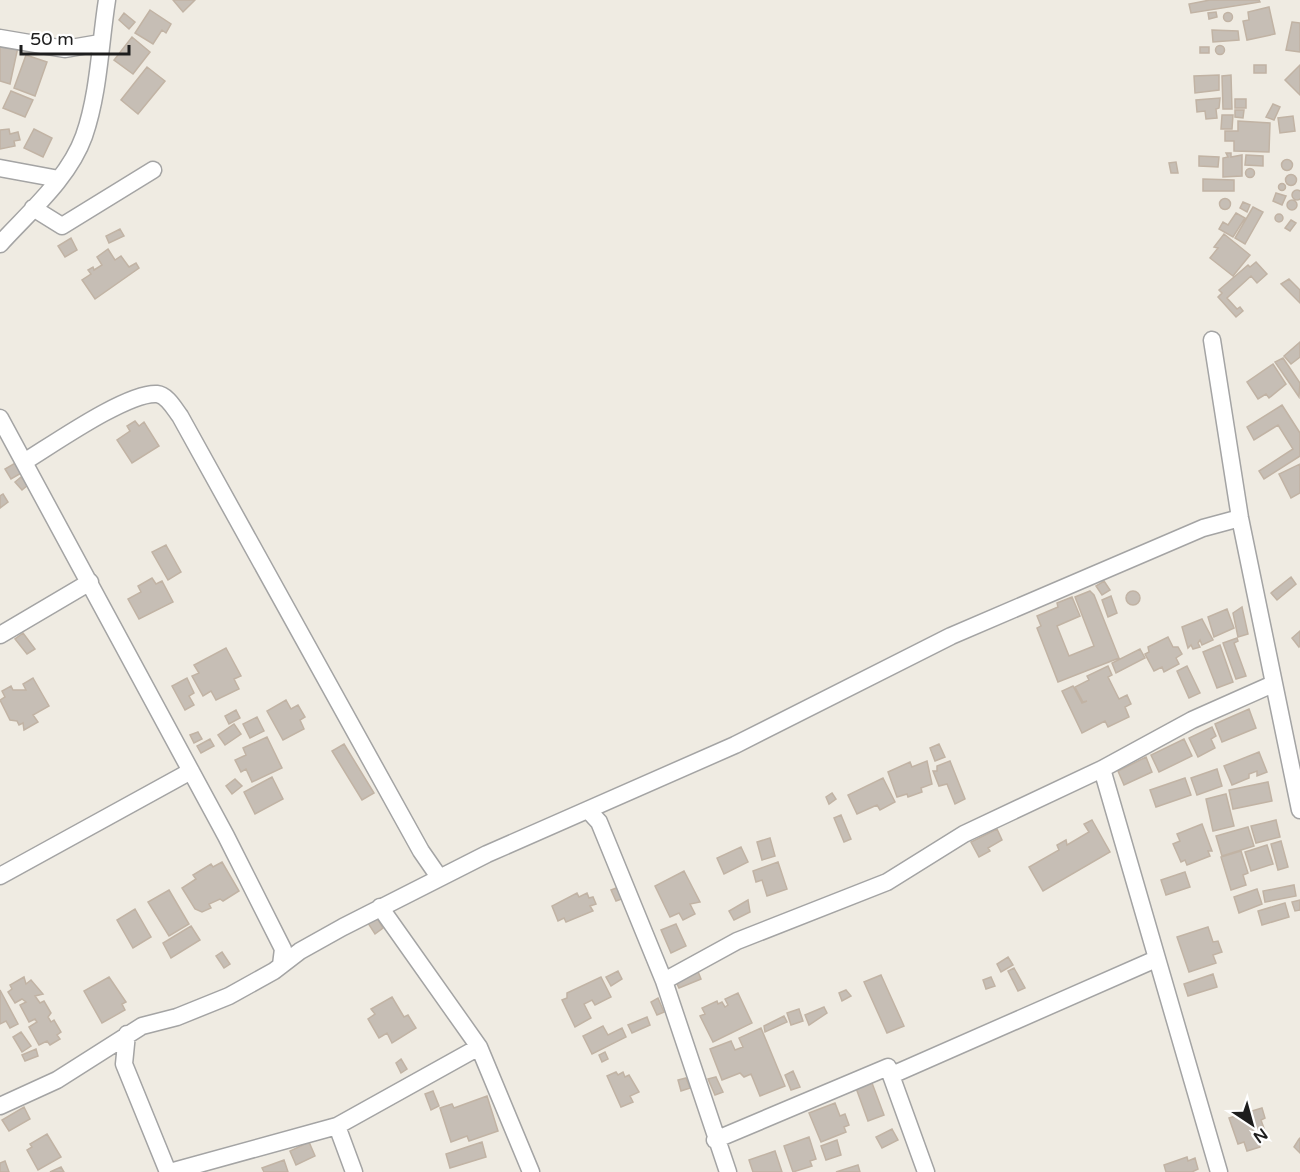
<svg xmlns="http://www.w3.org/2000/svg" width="1300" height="1172" viewBox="0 0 1300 1172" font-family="'Varela Round',sans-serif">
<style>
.building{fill:#c6beb5;stroke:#c1b3a4;stroke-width:1.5}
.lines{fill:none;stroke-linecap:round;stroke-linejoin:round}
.street-casing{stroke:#a4a4a4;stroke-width:19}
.street{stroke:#fff;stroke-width:16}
</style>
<rect width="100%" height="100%" fill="#efebe2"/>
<path class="building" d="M 173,0 L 195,0 L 183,12 Z
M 1210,0 L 1259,0 L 1260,2 L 1191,13 L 1189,4 Z
M 1269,7 L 1275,34 L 1247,40 L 1243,21 L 1249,20 L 1248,12 Z
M 150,10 L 171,24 L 166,33 L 162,30 L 153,44 L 135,33 Z
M 1216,12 L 1217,17 L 1209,19 L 1208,13 Z
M1223.5 17a4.5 4.5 0 1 1 9 0a4.5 4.5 0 1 1-9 0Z
M 124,13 L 135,22 L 129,29 L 119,20 Z
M 1292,22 L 1300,23 L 1300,52 L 1286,50 Z
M 1212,30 L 1238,31 L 1239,40 L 1213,42 Z
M 132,37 L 150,52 L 133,74 L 114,60 Z
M 0,43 L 18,47 L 10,84 L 0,81 Z
M1215.5 50a4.5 4.5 0 1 1 9 0a4.5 4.5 0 1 1-9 0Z
M 1200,47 L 1209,47 L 1209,53 L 1200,53 Z
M 26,55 L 47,62 L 35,96 L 14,88 Z
M 1254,65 L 1266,65 L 1266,73 L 1254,73 Z
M 1300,65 L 1300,95 L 1285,80 Z
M 147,67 L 165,81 L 138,114 L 121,100 Z
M 1219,75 L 1219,90 L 1195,93 L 1194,76 Z
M 1231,75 L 1232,109 L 1223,109 L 1222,76 Z
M 11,91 L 33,100 L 25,117 L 3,108 Z
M 1220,98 L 1219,108 L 1216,109 L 1217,118 L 1206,119 L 1205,111 L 1197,112 L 1196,100 Z
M 1235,99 L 1246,99 L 1246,108 L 1235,108 Z
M 1273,104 L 1280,107 L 1274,120 L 1266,117 Z
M 1235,110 L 1244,110 L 1243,118 L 1235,117 Z
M 1222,115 L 1233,115 L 1232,129 L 1221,129 Z
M 1293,116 L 1295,131 L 1280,133 L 1278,118 Z
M 1238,121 L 1270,123 L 1269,152 L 1234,151 L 1234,141 L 1225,141 L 1225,131 L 1238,131 Z
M 9,129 L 10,134 L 18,132 L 20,140 L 14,141 L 15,146 L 0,149 L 0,130 Z
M 34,129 L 52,138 L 43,157 L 24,148 Z
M 1226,153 L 1231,153 L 1231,157 L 1242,155 L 1242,176 L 1223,177 L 1223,158 L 1228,157 Z
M 1246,155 L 1263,156 L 1263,166 L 1245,165 Z
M 1199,156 L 1219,157 L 1218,167 L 1199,166 Z
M1281.5 165a5.5 5.5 0 1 1 11 0a5.5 5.5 0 1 1-11 0Z
M 1176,162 L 1178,173 L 1171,173 L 1169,163 Z
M1245.5 173a4.5 4.5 0 1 1 9 0a4.5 4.5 0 1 1-9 0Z
M1285.5 180a5.5 5.5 0 1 1 11 0a5.5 5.5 0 1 1-11 0Z
M 1203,179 L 1234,180 L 1234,191 L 1203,191 Z
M1278.5 187a3.5 3.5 0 1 1 7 0a3.5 3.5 0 1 1-7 0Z
M1292 195a5 5 0 1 1 10 0a5 5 0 1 1-10 0Z
M 1276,193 L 1286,196 L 1282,205 L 1273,201 Z
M1219.5 204a5.5 5.5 0 1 1 11 0a5.5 5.5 0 1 1-11 0Z
M1287 205a5 5 0 1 1 10 0a5 5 0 1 1-10 0Z
M 1243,202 L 1250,205 L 1247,212 L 1240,208 Z
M 1253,207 L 1263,212 L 1245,244 L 1235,238 Z
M 1236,213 L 1245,218 L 1233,237 L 1219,229 L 1223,222 L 1228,225 Z
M1275 218a4 4 0 1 1 8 0a4 4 0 1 1-8 0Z
M 1291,220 L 1296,223 L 1290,231 L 1285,228 Z
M 120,229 L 124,236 L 109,243 L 106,236 Z
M 1224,234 L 1250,255 L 1233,276 L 1210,258 L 1218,248 L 1214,247 Z
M 71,238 L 77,250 L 65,257 L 58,246 Z
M 108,249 L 115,260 L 121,256 L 129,267 L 136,263 L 139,268 L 95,299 L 82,280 L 91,274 L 88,270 L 93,267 L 94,270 L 102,265 L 97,257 Z
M 1256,262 L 1267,274 L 1257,283 L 1251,276 L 1227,298 L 1237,309 L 1240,307 L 1243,311 L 1236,317 L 1218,297 L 1222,293 L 1219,290 L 1248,265 L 1250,267 Z
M 1289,279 L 1300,290 L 1300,303 L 1281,284 Z
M 1300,342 L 1300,357 L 1291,364 L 1284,356 Z
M 1283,358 L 1300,383 L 1299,397 L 1275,362 Z
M 1273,364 L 1286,384 L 1269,398 L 1266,394 L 1258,399 L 1247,382 Z
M 1282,405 L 1300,433 L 1300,456 L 1264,479 L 1259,471 L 1293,449 L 1278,425 L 1254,440 L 1247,427 Z
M 135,421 L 139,426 L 144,422 L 159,446 L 132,463 L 117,440 L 130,431 L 127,426 Z
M 17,462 L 23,472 L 11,479 L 5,469 Z
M 1300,464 L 1300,493 L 1291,498 L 1279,474 Z
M 21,477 L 28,485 L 22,490 L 15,482 Z
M 3,494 L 8,502 L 0,508 L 0,496 Z
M 166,545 L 181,572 L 168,580 L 152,552 Z
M 1291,577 L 1296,584 L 1277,600 L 1271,593 Z
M 152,578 L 156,584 L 162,581 L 173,602 L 139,619 L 128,599 L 141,592 L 138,586 Z
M 1104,581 L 1110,590 L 1102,595 L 1096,586 Z
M1126 598a7 7 0 1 1 14 0a7 7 0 1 1-14 0Z
M 1090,591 L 1094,595 L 1119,658 L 1058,682 L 1037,628 L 1041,626 L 1037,616 L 1058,607 L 1057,603 L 1072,597 L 1080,616 L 1057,626 L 1069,656 L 1094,646 L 1075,597 Z
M 1111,596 L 1117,613 L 1108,617 L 1102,600 Z
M 1242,607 L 1248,634 L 1238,637 L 1233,613 Z
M 1227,609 L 1234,628 L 1214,637 L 1208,617 Z
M 1202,619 L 1213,640 L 1202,645 L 1200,640 L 1198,643 L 1200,647 L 1193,649 L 1191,645 L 1188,648 L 1182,627 Z
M 1300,631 L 1300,646 L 1299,647 L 1292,638 Z
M 23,633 L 35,649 L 27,654 L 15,639 Z
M 1168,637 L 1173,647 L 1178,647 L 1182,654 L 1176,658 L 1179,664 L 1164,672 L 1162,667 L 1154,671 L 1145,654 L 1149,652 L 1148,647 Z
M 1237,638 L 1238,641 L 1234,643 L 1246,676 L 1236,679 L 1223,643 Z
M 1220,645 L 1233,682 L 1217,688 L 1203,652 Z
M 226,648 L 241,676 L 234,679 L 239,689 L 216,700 L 211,691 L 203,696 L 192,676 L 199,673 L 194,665 Z
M 1140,649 L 1145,658 L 1116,673 L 1112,663 Z
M 1108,666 L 1112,675 L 1108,677 L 1119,699 L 1127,695 L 1131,704 L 1125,707 L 1129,717 L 1108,727 L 1105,721 L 1082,733 L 1062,691 L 1073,686 L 1082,703 L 1087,701 L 1083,702 L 1075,687 L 1089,680 L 1087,676 Z
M 1187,666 L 1200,693 L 1189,698 L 1177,671 Z
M 33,678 L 49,706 L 33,715 L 38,722 L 24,730 L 23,723 L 19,725 L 17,721 L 10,720 L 0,700 L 5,697 L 2,691 L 11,686 L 13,690 L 26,690 L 23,684 Z
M 187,678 L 194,693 L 189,696 L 194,705 L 185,710 L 172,686 Z
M 286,700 L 291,709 L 298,705 L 305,717 L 300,720 L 304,729 L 283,740 L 267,711 Z
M 1249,709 L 1256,728 L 1222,742 L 1215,724 Z
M 236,710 L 240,718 L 229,724 L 225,716 Z
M 257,717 L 264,731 L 250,738 L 243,724 Z
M 234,724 L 241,734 L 225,745 L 218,735 Z
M 1212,727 L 1216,736 L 1211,739 L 1215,748 L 1198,757 L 1189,738 Z
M 198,732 L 202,739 L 194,743 L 190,735 Z
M 267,737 L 282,768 L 252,782 L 246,769 L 241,772 L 235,760 L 246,755 L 243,748 Z
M 210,739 L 214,746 L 201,753 L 197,746 Z
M 1184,739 L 1192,756 L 1159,772 L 1151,755 Z
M 344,744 L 374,793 L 362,800 L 332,751 Z
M 939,744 L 945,757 L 935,761 L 930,748 Z
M 1259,752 L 1267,772 L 1257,776 L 1257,771 L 1249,774 L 1249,778 L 1232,785 L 1224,766 Z
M 1146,757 L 1152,772 L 1124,785 L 1118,771 Z
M 927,761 L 932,784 L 921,788 L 922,792 L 908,797 L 907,794 L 897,797 L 888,772 L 910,762 L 912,767 Z
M 950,761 L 965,799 L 955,804 L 947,784 L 939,786 L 933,771 L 937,771 L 937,766 Z
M 1217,769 L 1222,786 L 1197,795 L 1191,778 Z
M 272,777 L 283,799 L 255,814 L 244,792 Z
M 883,778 L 895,802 L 880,810 L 877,805 L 857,814 L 848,795 Z
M 1185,778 L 1191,795 L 1156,807 L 1150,790 Z
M 235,779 L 242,786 L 232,794 L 226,786 Z
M 1268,782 L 1272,801 L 1233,809 L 1229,790 Z
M 832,793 L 836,799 L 829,804 L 826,797 Z
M 1226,794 L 1234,826 L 1213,831 L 1206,799 Z
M 841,815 L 851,839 L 844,842 L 834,818 Z
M 1092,820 L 1110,852 L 1043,891 L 1029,867 L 1059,850 L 1057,845 L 1066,840 L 1067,845 L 1089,832 L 1084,824 Z
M 1276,820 L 1280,837 L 1256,843 L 1251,826 Z
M 1202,824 L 1212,851 L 1208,851 L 1210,856 L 1187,865 L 1185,860 L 1181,862 L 1173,844 L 1180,841 L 1177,834 Z
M 1248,827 L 1254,846 L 1222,856 L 1216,836 Z
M 997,829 L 1002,840 L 988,848 L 990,851 L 979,857 L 971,842 Z
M 770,838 L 775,856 L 762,860 L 757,842 Z
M 1281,841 L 1288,867 L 1278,870 L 1271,844 Z
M 1267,845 L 1273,864 L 1251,871 L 1245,852 Z
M 741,847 L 748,862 L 724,874 L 717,858 Z
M 1241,851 L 1248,873 L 1243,875 L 1246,885 L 1231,890 L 1221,857 Z
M 222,862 L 239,891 L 223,901 L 220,899 L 209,904 L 211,908 L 202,912 L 195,909 L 182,888 L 196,879 L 193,875 L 211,864 L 213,867 Z
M 778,862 L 787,889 L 767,896 L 762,880 L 756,882 L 753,871 Z
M 684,871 L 700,902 L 690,904 L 695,914 L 683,920 L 679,913 L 670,917 L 655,886 Z
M 1185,872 L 1190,887 L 1166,895 L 1161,880 Z
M 1294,885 L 1296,896 L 1265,902 L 1263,891 Z
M 619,887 L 624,898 L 616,901 L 611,890 Z
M 1257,889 L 1262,904 L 1239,913 L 1234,897 Z
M 169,890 L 189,924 L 169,936 L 148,902 Z
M 577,893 L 579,897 L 587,893 L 589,898 L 593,897 L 596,904 L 590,906 L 593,911 L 566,922 L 564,918 L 558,921 L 552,906 Z
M 748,900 L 750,912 L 734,920 L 729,911 Z
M 1300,900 L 1300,910 L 1295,911 L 1292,902 Z
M 1285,903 L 1289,917 L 1262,925 L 1258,911 Z
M 135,909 L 151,937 L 133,948 L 117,920 Z
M 377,918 L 383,928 L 375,934 L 368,923 Z
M 676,924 L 686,946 L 671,953 L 661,930 Z
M 191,926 L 200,940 L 171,958 L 163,943 Z
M 1208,927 L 1213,942 L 1218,941 L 1222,952 L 1213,955 L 1216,963 L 1189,972 L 1177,937 Z
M 222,952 L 230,964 L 224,968 L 216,956 Z
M 1008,957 L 1013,965 L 1001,972 L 997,964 Z
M 1014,968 L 1025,988 L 1018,991 L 1008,971 Z
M 697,969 L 701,979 L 679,988 L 674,978 Z
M 618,971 L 622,979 L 611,986 L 606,977 Z
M 1213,974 L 1217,987 L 1188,996 L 1184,984 Z
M 881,975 L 904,1026 L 887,1033 L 864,982 Z
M 24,977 L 26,984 L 31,980 L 43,994 L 35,996 L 40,1003 L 44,1001 L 51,1013 L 48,1017 L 51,1022 L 54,1020 L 61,1032 L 57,1035 L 60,1039 L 50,1045 L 47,1041 L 39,1045 L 29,1027 L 37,1022 L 35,1019 L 29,1022 L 20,1005 L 26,1002 L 22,999 L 15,1003 L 8,992 L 12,989 L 10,985 Z
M 109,977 L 126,1002 L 122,1004 L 125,1010 L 102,1023 L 84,991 Z
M 601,977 L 611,997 L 595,1005 L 592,1000 L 584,1004 L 591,1018 L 575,1027 L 562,1000 L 567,998 L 567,993 Z
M 991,977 L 995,986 L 986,989 L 983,980 Z
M 0,990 L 18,1024 L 10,1028 L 6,1021 L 0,1024 Z
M 846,990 L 851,996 L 842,1001 L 839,993 Z
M 738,993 L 752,1023 L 713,1042 L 700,1016 L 705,1014 L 702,1008 L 717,1001 L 718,1004 L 722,1002 L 725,1007 L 728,1005 L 725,999 Z
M 392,997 L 404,1017 L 408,1015 L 416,1028 L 392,1043 L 387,1033 L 379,1038 L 368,1019 L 375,1014 L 371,1009 Z
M 658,998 L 664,1012 L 657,1015 L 651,1002 Z
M 824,1007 L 827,1013 L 809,1025 L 805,1015 Z
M 799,1009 L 803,1021 L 791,1025 L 787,1013 Z
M 784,1016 L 787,1022 L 765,1032 L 764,1026 Z
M 647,1017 L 650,1025 L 632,1033 L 628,1025 Z
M 603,1026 L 608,1035 L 622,1028 L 626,1037 L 592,1054 L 583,1036 Z
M 761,1028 L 785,1086 L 760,1096 L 751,1074 L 744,1077 L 740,1073 L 722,1080 L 710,1049 L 731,1041 L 735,1050 L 743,1047 L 739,1038 Z
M 21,1032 L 31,1046 L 22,1052 L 13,1037 Z
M 36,1049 L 38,1056 L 25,1061 L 22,1055 Z
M 605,1052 L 608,1059 L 602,1062 L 599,1055 Z
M 401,1059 L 407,1069 L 401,1073 L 396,1063 Z
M 793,1071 L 800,1087 L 791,1090 L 785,1075 Z
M 616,1072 L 618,1075 L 623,1072 L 625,1077 L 629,1075 L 639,1092 L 630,1096 L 633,1102 L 621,1107 L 607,1076 Z
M 716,1077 L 723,1092 L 715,1095 L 708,1079 Z
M 686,1078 L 690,1088 L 681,1091 L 678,1080 Z
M 872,1083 L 884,1115 L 868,1121 L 856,1088 Z
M 433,1091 L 439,1106 L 431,1110 L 425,1094 Z
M 487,1096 L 498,1131 L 469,1141 L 467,1136 L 451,1142 L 440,1108 L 452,1104 L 454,1108 Z
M 835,1103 L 840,1116 L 845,1114 L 849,1125 L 844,1127 L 846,1132 L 821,1142 L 809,1113 Z
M 24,1107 L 30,1119 L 9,1131 L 2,1120 Z
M 1262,1108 L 1265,1118 L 1261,1120 L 1266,1134 L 1257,1137 L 1260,1147 L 1247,1151 L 1244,1142 L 1238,1144 L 1229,1118 Z
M 892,1129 L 898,1140 L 882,1148 L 876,1137 Z
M 47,1134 L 61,1157 L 38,1170 L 27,1150 L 32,1147 L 30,1144 Z
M 809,1137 L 816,1159 L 810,1161 L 812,1166 L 793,1172 L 784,1146 Z
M 1299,1139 L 1300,1138 L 1300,1153 L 1294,1147 Z
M 837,1140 L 841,1155 L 826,1160 L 821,1146 Z
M 309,1142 L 315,1156 L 296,1165 L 290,1151 Z
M 482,1142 L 486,1157 L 450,1168 L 446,1154 Z
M 775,1151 L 782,1172 L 753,1172 L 749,1160 Z
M 1187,1157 L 1188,1161 L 1195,1158 L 1198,1169 L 1192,1172 L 1166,1172 L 1164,1165 Z
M 284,1160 L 288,1172 L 264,1172 L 262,1168 Z
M 5,1161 L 9,1172 L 0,1172 L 0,1163 Z
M 858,1165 L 860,1172 L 836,1172 Z
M 61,1167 L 64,1172 L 50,1172 Z"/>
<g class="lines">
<defs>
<path id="street" d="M 0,38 L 65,49 L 100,43
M 0,168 L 59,179
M 33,208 L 62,226 L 153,170
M 0,244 C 30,211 69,178 84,136 C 99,93 100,44 107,0
M 1212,340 L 1240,518 L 1300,810
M 0,418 L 226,836 L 283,949 L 281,965
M 24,462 C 52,445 127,392 157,394 C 167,395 174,408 180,416 L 421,851 L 439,877
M 0,635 L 90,582
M 1102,769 L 1219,1172
M 588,810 L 599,822 L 664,981 L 728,1172
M 0,876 L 191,771
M 380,907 L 479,1047 L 531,1172
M 664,981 L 737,941 L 887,882 L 964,834 L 1102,769 L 1192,720 L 1273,684
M 127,1034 L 124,1064 L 168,1172
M 892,1075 L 1156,959
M 0,1106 L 57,1080 L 142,1026 L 177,1017 L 229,996 L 274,971 L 300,951 L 343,927 L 487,854 L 735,745 L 951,636 L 1203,528 L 1240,518
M 337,1126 L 354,1172
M 715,1140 L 888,1067 L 926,1172
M 170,1172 L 337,1126 L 479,1047"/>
</defs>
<use href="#street" class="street-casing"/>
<use href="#street" class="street"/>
</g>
<g transform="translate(1252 1124) rotate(144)" stroke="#ffffff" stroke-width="4.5" paint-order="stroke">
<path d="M0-4.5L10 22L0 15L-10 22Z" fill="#1d1d1d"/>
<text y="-9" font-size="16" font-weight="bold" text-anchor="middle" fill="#1d1d1d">N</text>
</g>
<path d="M21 45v9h108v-9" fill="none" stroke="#1d1d1d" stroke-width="3"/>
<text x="30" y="45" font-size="18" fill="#1d1d1d" stroke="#ffffff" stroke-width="4.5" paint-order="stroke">50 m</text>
</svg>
